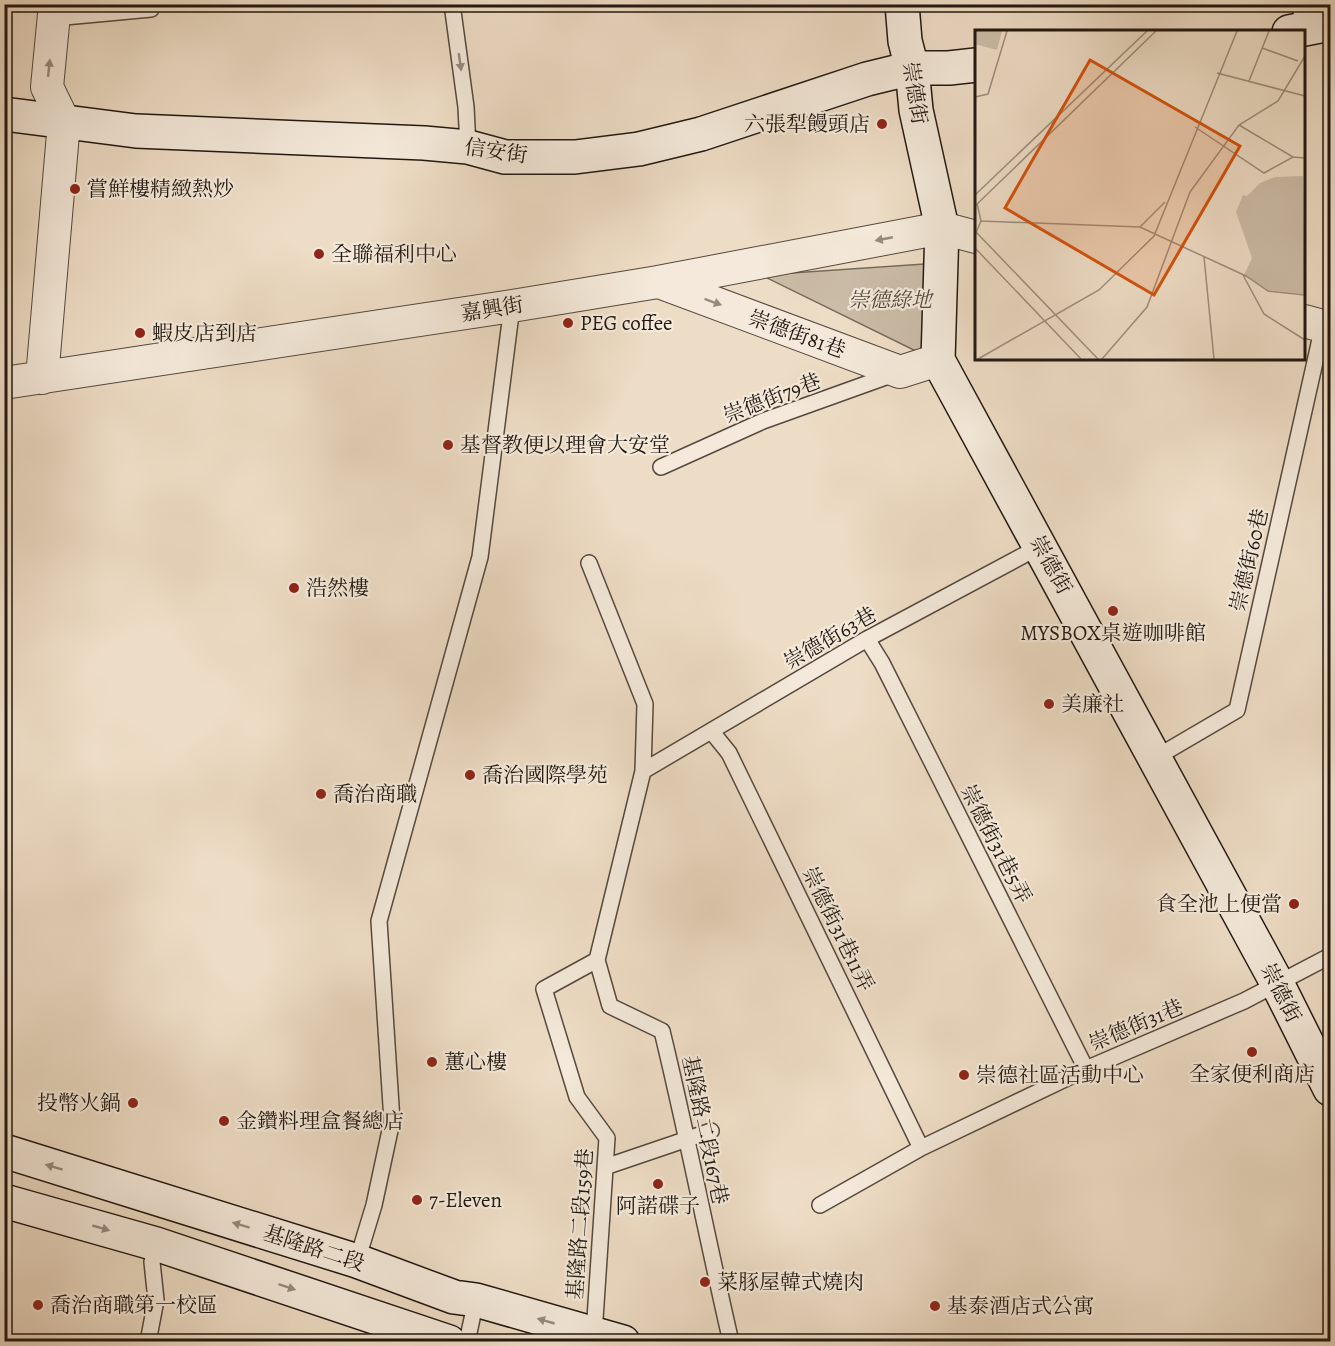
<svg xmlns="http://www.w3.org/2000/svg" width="1335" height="1346" viewBox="0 0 1335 1346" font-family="Alegreya,'Noto Serif TC',serif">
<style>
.green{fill:#cbbca7;stroke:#766a5c;stroke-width:1.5}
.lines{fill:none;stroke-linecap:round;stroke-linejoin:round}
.lane-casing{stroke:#55493e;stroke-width:18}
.street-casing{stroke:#55493e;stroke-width:34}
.secondary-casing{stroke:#221811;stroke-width:36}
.lane{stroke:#f4e9da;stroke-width:15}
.street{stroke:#f4e9da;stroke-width:32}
.secondary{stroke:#f4e9da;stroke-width:33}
.oneway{fill:#968b80}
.poi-dot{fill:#8f2418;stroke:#f4e9da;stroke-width:2}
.labels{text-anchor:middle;stroke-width:4.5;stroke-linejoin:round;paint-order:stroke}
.street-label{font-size:21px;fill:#221811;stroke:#f4e9da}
.poi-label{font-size:21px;fill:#221811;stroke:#f4e9da;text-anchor:start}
.park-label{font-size:21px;font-style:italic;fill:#55493e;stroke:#f4e9da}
.inset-road{fill:none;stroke:#9c8e7e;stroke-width:1.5}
.view{fill:#d4520c;fill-opacity:0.15;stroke:#d4520c;stroke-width:3}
.inset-edge{fill:none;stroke:#221811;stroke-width:3}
</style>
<rect width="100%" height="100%" fill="#eeddc6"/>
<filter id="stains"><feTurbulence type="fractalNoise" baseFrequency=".00333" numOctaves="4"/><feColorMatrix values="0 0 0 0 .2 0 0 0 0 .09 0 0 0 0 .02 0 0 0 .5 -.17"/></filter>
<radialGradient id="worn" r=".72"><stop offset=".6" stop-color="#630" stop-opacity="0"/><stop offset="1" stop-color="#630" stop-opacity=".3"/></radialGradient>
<path class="green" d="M 924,264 L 926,356 L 761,275 Z"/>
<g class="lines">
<defs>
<path id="lane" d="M 452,4 L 466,107 L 468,147
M 1299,4 L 1306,30
M 54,18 L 151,9 L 153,4
M 661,467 L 763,421 L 894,374
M 589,563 L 645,704 L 643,771 L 597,960 L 544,989 L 577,1097 L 607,1138 L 594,1334
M 867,639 L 882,663 L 1086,1069
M 712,732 L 729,753 L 921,1148
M 1155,758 L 1237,710 L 1323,326
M 643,771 L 867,639 L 1041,546
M 597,960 L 610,1006 L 662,1031 C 687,1134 707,1238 731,1342
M 605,1167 L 711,1131
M 820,1205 L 921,1148 L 1086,1069 L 1244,1001 L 1330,956
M 357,1261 L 374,1205 L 392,1121 L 379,921 L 480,557 L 512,306
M 148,1342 L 156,1300 L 152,1262 L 156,1244
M 467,1342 L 476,1300"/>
<path id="street" d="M 659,282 L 900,372 L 938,360
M 1304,321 L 1330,328
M 42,378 L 64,122 L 47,87 L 55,4
M 4,383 L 512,306 L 658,282 L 942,228 L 976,237"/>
<path id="secondary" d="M 902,4 L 905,41 L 912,68 L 916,110 L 942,228 L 938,360 L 1277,983 L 1330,1089
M 1289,32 L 1330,24
M 4,114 L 136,131 L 424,143 L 468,147 L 505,157 L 575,157 L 639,149 L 701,134 L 867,79 L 912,68 L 949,68 L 976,65
M 4,1151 L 357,1261 L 454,1297 L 476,1300 L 623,1342
M 4,1201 L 156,1244 L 449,1342"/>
</defs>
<use href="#lane" class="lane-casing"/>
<use href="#street" class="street-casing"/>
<use href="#secondary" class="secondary-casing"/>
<use href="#lane" class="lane"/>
<use href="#street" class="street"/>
<use href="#secondary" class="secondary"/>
</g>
<defs><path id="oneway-solid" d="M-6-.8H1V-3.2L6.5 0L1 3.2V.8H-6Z" transform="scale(1.5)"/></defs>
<g class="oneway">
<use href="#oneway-solid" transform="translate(460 62) rotate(82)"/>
<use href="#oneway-solid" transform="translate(49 68) rotate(-84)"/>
<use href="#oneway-solid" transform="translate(884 239) rotate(169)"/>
<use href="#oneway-solid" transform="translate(713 302) rotate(20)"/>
<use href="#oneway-solid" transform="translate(54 1167) rotate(-163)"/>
<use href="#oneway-solid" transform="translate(241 1225) rotate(-163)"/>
<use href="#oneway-solid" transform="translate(101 1228) rotate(16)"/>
<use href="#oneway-solid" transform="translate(287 1287) rotate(18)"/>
<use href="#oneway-solid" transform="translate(546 1321) rotate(-164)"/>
</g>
<g class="poi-dot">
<circle cx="882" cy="124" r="6"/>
<circle cx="75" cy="189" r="6"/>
<circle cx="319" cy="254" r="6"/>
<circle cx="568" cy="323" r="6"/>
<circle cx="140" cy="333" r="6"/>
<circle cx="448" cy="445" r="6"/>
<circle cx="294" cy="588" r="6"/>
<circle cx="1113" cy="611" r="6"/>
<circle cx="1049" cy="704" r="6"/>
<circle cx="470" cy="775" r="6"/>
<circle cx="321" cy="794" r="6"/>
<circle cx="1294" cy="904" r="6"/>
<circle cx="1252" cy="1052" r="6"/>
<circle cx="432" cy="1062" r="6"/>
<circle cx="964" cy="1075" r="6"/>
<circle cx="133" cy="1103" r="6"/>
<circle cx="224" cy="1121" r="6"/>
<circle cx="658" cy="1184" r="6"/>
<circle cx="417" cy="1200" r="6"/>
<circle cx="705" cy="1282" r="6"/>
<circle cx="38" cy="1305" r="6"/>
<circle cx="935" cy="1306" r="6"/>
</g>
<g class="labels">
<g class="street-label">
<text transform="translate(915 93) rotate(81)" y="7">崇德街</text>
<text transform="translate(496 151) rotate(8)" y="7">信安街</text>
<text transform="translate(492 309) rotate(-9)" y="7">嘉興街</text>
<text transform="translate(797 334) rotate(20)" y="7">崇德街81巷</text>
<text transform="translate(772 398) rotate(-21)" y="7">崇德街79巷</text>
<text transform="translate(1249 560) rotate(-77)" y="7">崇德街60巷</text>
<text transform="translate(1051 565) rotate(61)" y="7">崇德街</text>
<text transform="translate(830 638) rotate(-30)" y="7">崇德街63巷</text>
<text transform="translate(996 844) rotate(63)" y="7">崇德街31巷5弄</text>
<text transform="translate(838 929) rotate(64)" y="7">崇德街31巷11弄</text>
<text transform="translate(1281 993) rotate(63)" y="7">崇德街</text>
<text transform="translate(1136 1025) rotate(-23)" y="7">崇德街31巷</text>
<text transform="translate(705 1130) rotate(78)" y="7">基隆路二段167巷</text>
<text transform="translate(580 1224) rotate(-86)" y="7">基隆路二段159巷</text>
<text transform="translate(314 1248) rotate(18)" y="7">基隆路二段</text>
</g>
<g class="poi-label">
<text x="870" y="131" text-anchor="end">六張犁饅頭店</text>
<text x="87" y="196">嘗鮮樓精緻熱炒</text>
<text x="331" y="261">全聯福利中心</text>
<text x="580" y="330">PEG coffee</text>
<text x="152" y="340">蝦皮店到店</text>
<text x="460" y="452">基督教便以理會大安堂</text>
<text x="306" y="595">浩然樓</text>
<text x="1113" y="640" text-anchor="middle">MYSBOX桌遊咖啡館</text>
<text x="1061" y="711">美廉社</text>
<text x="482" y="782">喬治國際學苑</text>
<text x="333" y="801">喬治商職</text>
<text x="1282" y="911" text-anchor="end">食全池上便當</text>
<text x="444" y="1069">蕙心樓</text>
<text x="1252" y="1081" text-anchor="middle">全家便利商店</text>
<text x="976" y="1082">崇德社區活動中心</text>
<text x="121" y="1110" text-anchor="end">投幣火鍋</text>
<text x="236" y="1128">金鑽料理盒餐總店</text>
<text x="429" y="1207">7-Eleven</text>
<text x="658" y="1213" text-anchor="middle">阿諾碟子</text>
<text x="717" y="1289">菜豚屋韓式燒肉</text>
<text x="50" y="1312">喬治商職第一校區</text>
<text x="947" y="1313">基泰酒店式公寓</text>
</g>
<g class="park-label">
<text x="890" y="307">崇德綠地</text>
</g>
</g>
<g transform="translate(975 30)">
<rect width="330" height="330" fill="#eeddc6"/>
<path d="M 0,1 L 27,1 L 22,20 L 0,14 ZM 328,138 L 330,264 L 293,260 L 269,245 L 277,228 L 261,182 L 268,165 L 272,166 L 285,153 L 300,147 L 328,146 Z" fill="#cbbca7"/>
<path class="inset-road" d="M 287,18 L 323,31M 242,43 L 330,66M 274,51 L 294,1M 0,67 L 13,64 L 32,1M 264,95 L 318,127M 220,97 L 289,143 L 318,127 L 330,128M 0,165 L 172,1M 0,176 L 181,1M 6,191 L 165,197 L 271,246 L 293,261 L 330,265M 165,197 L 190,172M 0,201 L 123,329M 0,205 L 6,191 L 2,173M 0,218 L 106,329M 229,227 L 239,329M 268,245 L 289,284 L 330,310M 3,329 L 124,260 L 179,206 L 262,1M 127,329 L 172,277 L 215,162 L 264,95 L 303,71 L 330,26"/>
<path class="view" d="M 115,30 L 265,116 L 179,265 L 30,178 Z"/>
<rect width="330" height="330" class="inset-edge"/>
</g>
<rect width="1335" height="1346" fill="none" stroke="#eeddc6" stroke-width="24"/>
<rect x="6" y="6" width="1323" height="1334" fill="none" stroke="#221811" stroke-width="3"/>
<rect x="12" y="12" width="1311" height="1322" fill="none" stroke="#221811" stroke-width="1.5"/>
<rect width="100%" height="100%" filter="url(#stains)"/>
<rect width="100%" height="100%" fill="url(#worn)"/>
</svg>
